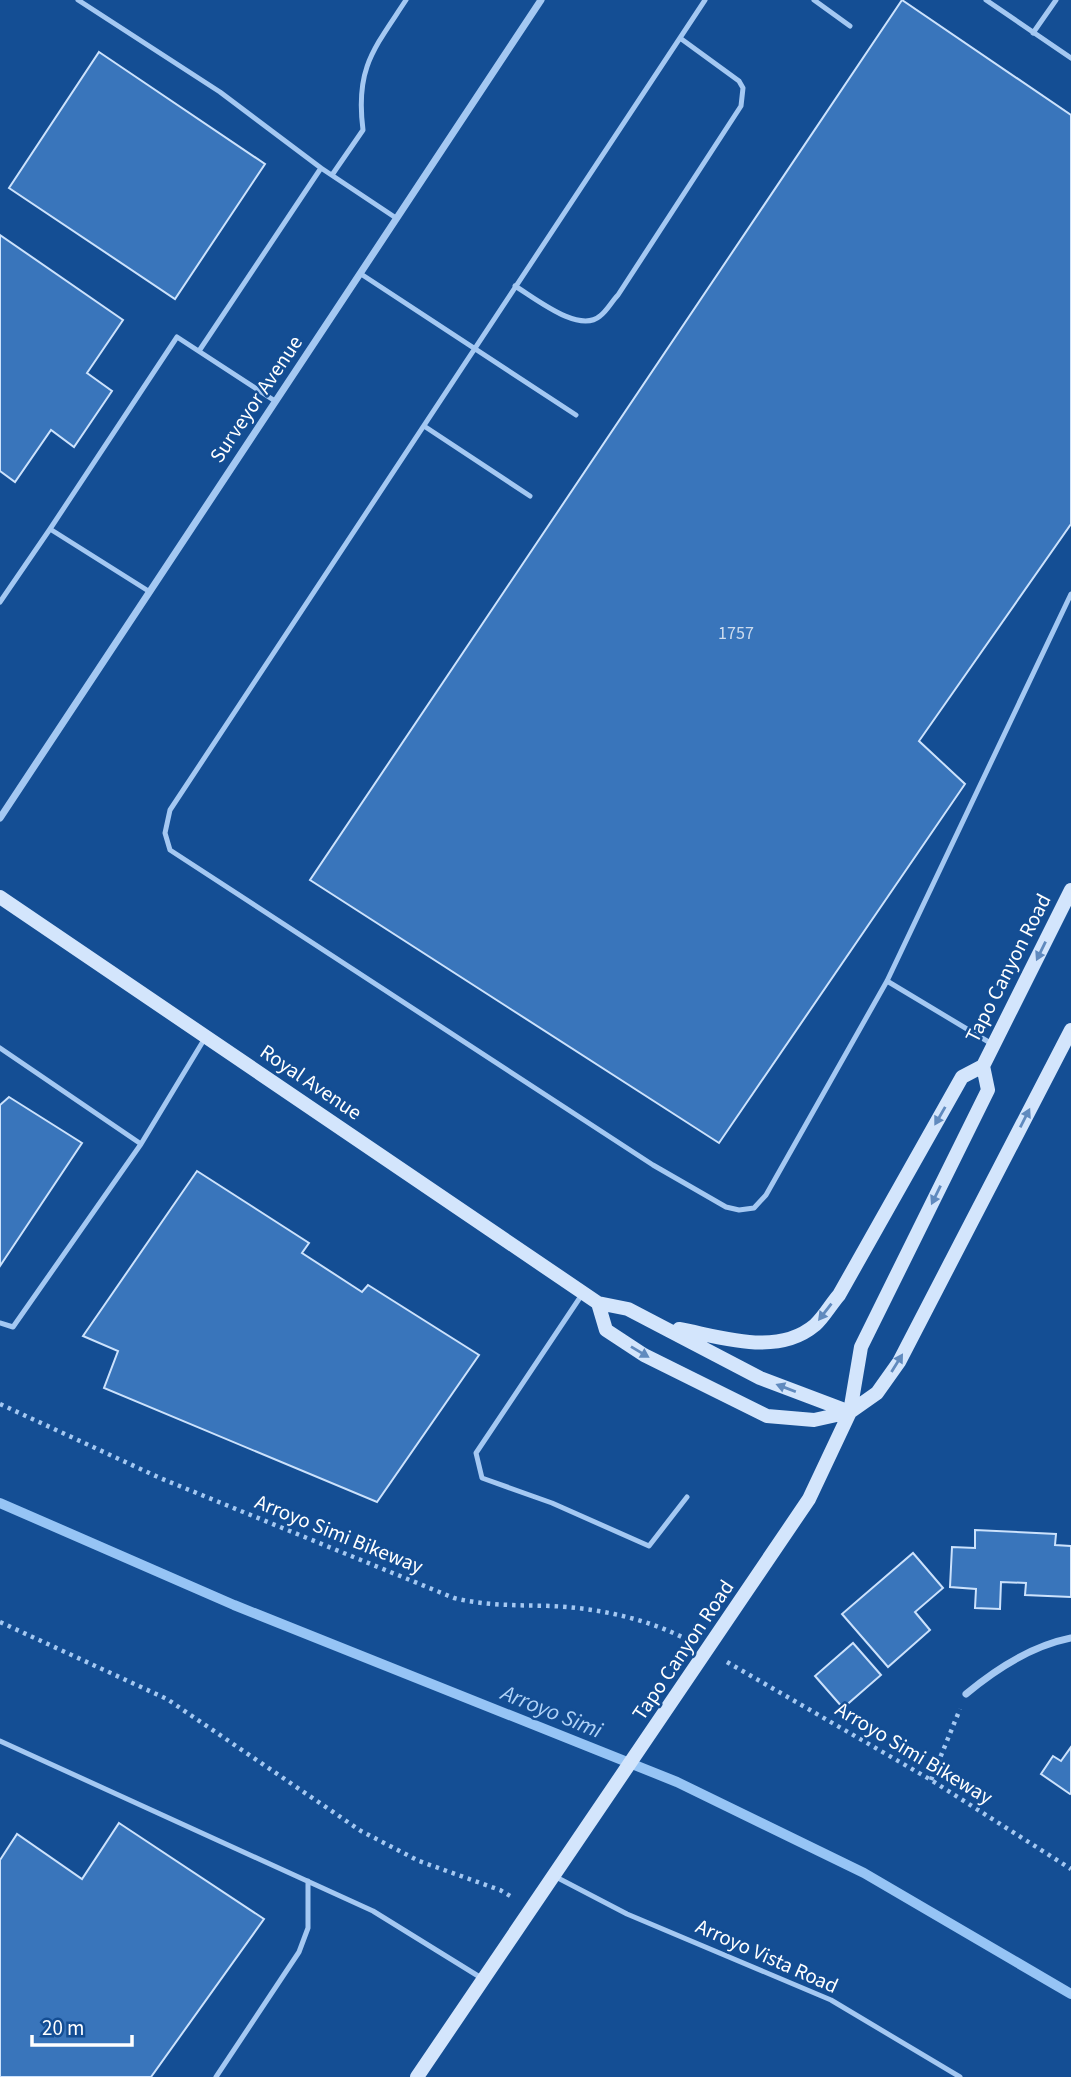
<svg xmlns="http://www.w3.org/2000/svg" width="1071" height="2077" viewBox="0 0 1071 2077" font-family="'Source Sans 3',sans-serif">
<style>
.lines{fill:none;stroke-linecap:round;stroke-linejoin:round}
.stream{stroke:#96c4f5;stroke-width:10}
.building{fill:#3975bb;stroke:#cce2fc;stroke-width:2}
.path{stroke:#a4c8f2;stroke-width:4.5;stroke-dasharray:3.5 5;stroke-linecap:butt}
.lane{stroke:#a4c8f2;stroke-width:5}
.street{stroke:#a4c8f2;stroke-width:7}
.secondary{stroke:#d3e5fc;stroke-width:14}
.oneway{fill:#608abe}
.labels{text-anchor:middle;stroke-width:5;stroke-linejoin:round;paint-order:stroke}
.number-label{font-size:18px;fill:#cedcee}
.street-label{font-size:21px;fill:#fff;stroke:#144e94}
.water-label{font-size:23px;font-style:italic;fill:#b0d3f8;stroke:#144e94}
</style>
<rect width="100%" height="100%" fill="#144e94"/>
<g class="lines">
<path class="stream" d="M 0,1503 L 234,1605 L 677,1782 L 864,1873 L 1071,1994"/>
</g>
<path class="building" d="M 902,0 L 1071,115 L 1071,524 L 919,741 L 965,784 L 719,1143 L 310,880 Z
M 99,52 L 265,164 L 175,299 L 9,188 Z
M 0,235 L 123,320 L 87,373 L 112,391 L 74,447 L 51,430 L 15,482 L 0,471 Z
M 9,1097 L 82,1143 L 0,1266 L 0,1105 Z
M 197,1171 L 309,1243 L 302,1253 L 362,1292 L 368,1285 L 479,1355 L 377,1502 L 104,1388 L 118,1351 L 83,1336 Z
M 975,1530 L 1056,1534 L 1055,1545 L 1071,1546 L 1071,1597 L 1025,1595 L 1026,1583 L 1001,1582 L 1000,1609 L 975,1608 L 976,1589 L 950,1587 L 952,1547 L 975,1548 Z
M 913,1553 L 943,1588 L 915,1612 L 930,1630 L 888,1667 L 842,1614 Z
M 853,1643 L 881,1675 L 843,1708 L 815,1676 Z
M 1071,1747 L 1071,1793 L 1070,1794 L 1041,1774 L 1053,1756 L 1061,1761 Z
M 119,1823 L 264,1919 L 151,2077 L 0,2077 L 0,1860 L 17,1834 L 82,1879 Z"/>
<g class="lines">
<path class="path" d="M 0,1404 L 160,1478 L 454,1598 C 486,1606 518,1605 551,1606 C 597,1608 645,1618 686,1639
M 0,1622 L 167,1699 L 361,1831 L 419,1861 L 500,1890 L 512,1897
M 727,1662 L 931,1780 L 1071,1869
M 931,1780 L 960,1709"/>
<path class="lane" d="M 78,0 L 220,92 L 321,168
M 705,0 L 170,810 L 165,833 L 170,850 L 653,1165 L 726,1207 L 739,1210 L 754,1208 L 766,1195 L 887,981 L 1071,594
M 814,0 L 850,26
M 986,0 L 1071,58
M 1033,33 L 1056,0
M 332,175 L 363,130 C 355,68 374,49 406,0
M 361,274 L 576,415
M 515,286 C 535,298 579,334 600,316 C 607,311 612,301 618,295 L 741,106 L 743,88 L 739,81 L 680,38
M 199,351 L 321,168 L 396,218
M 424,426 L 530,496
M 50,529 L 177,337 L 275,401
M 0,602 L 50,529 L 150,592
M 887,981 L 992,1044
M 0,1048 L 141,1144 L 13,1327 L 0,1323
M 141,1144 L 205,1038
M 583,1293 L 476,1453 L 482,1478 L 552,1503 L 649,1546 L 687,1497
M 0,1741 L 373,1911 L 483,1979
M 556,1877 L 627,1914 L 831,2000 L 960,2077
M 216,2077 L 299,1952 L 308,1928 L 308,1881"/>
<path class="street" d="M 0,818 L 541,0
M 966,1694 C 997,1668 1031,1646 1071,1638"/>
<path class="secondary" d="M 0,897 L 598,1303 L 628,1309 L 760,1378 L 850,1412
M 598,1303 L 606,1330 L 644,1355 L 767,1416 L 814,1420 L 850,1412 L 877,1393 L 899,1362 L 1071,1030
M 679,1329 C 722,1337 777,1357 815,1325 C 824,1317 831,1304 839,1295 L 962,1077 L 983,1066
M 417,2077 L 809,1499 L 850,1412 L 861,1347 L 988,1090 L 983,1066 L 1071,890"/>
</g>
<defs><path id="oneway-solid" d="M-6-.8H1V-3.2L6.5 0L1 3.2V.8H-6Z" transform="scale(1.75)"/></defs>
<g class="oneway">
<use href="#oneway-solid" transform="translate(1041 951) rotate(116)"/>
<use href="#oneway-solid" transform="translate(940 1116) rotate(120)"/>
<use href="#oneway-solid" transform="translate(1025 1118) rotate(-63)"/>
<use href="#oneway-solid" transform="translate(936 1195) rotate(116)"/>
<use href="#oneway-solid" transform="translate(825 1312) rotate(128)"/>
<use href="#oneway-solid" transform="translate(640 1352) rotate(31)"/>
<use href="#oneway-solid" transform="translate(897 1363) rotate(-58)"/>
<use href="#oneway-solid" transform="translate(786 1388) rotate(-159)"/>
</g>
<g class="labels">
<g class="number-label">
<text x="736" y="639">1757</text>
</g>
<g class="street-label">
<text transform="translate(256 399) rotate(-56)" y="7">Surveyor Avenue</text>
<text transform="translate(1008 968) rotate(-63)" y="7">Tapo Canyon Road</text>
<text transform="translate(311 1082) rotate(34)" y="7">Royal Avenue</text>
<text transform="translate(339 1534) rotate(22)" y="7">Arroyo Simi Bikeway</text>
<text transform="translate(683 1650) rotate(-56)" y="7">Tapo Canyon Road</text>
<text transform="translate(914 1753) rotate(31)" y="7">Arroyo Simi Bikeway</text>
<text transform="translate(767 1956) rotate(24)" y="7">Arroyo Vista Road</text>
</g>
<g class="water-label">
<text transform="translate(552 1711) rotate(22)" y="8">Arroyo Simi</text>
</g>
</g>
<path d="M32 2035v10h100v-10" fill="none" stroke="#ffffff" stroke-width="3.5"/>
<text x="42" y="2035" font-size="21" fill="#ffffff" stroke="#144e94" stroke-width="5" paint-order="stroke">20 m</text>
</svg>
